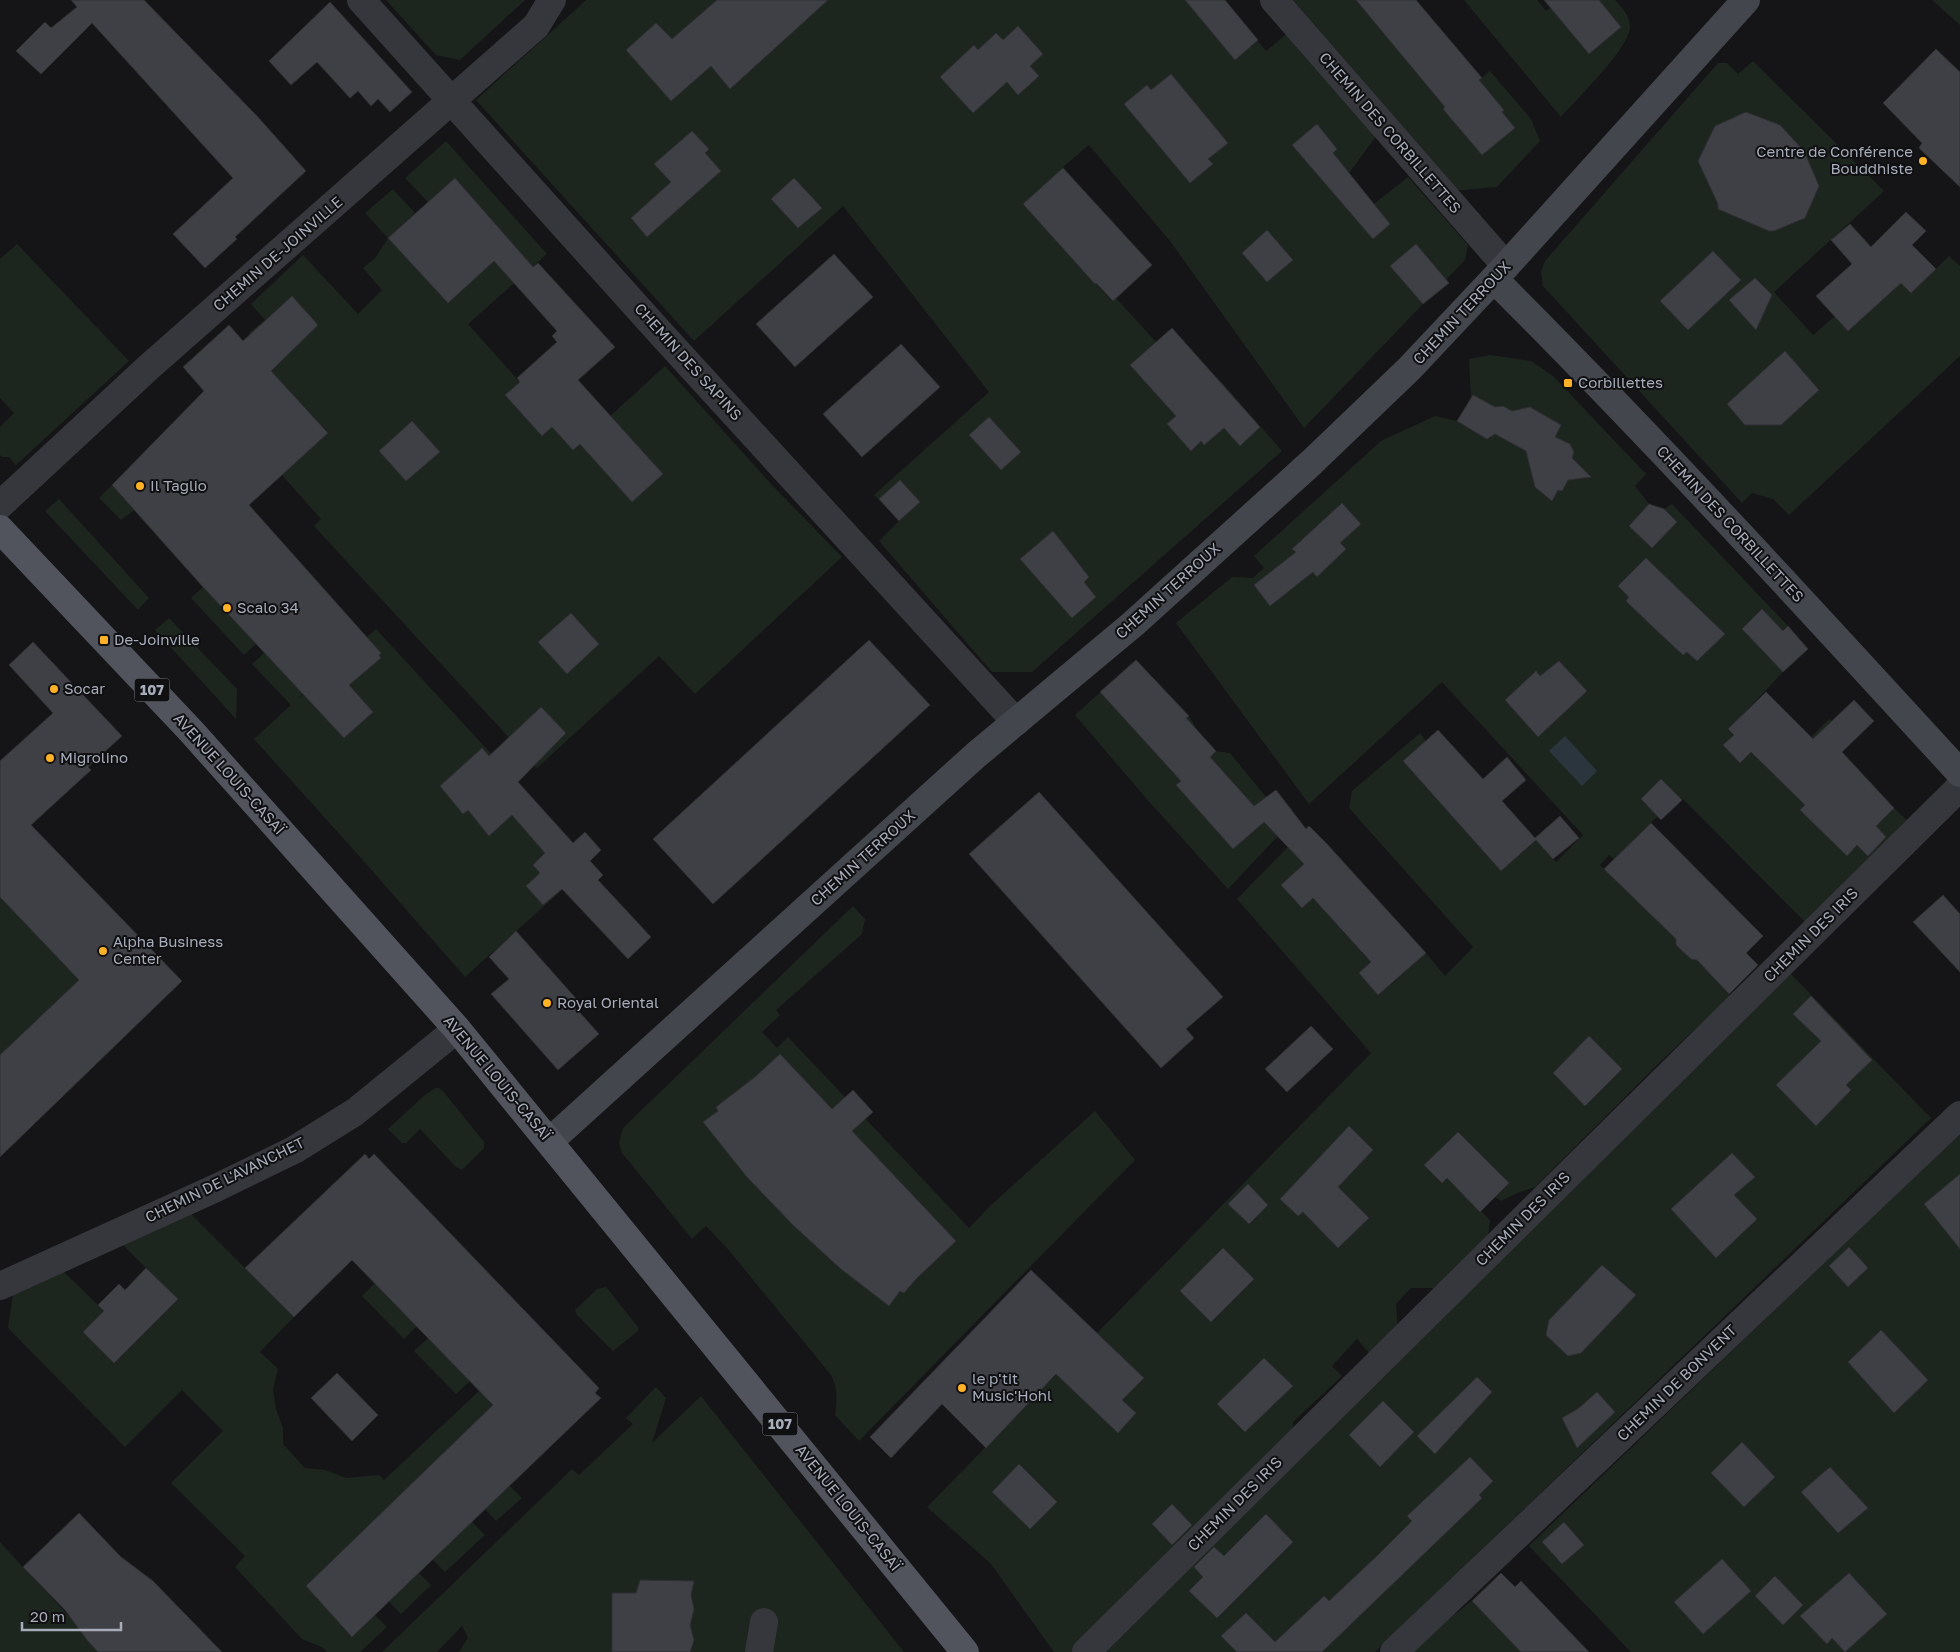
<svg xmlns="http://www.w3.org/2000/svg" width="1960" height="1652" viewBox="0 0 1960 1652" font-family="'Golos Text',sans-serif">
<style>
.green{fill:#1d261e}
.water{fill:#2a353d}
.building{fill:#3f4045;stroke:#2f2f34}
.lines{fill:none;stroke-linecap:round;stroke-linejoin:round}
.street{stroke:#36373d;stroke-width:28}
.secondary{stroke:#44464d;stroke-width:28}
.primary{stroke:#51545c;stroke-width:28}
.poi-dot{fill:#ffb226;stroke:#101012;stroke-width:2}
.labels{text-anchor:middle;stroke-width:4;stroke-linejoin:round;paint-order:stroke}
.shield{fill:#101012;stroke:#797d87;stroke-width:1}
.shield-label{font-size:14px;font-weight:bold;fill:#a6acb9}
.street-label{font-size:15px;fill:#a6acb9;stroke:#101012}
.poi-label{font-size:15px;fill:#a6acb9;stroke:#101012;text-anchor:start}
</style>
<rect width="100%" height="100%" fill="#151517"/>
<path class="green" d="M 386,0 L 525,0 L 460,60 L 436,55 Z
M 586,0 L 1224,0 L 1266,51 L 1289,32 L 1377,135 L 1349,173 L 1364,191 L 1359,196 L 1370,207 L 1408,177 L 1468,245 L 1465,260 L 1304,428 L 1170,241 L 1089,145 L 1063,167 L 1091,199 L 1075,213 L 1068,254 L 1112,301 L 1116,298 L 1156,342 L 1172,328 L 1200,359 L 1185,373 L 1201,392 L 1217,377 L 1282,451 L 1032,672 L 992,672 L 879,541 L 899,521 L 874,495 L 989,392 L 843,206 L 694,341 L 476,100 Z
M 1289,0 L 1361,0 L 1358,3 L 1446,107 L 1490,71 L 1531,119 L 1540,141 L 1497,187 L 1451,191 Z
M 1464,0 L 1537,0 L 1546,11 L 1559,0 L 1615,0 C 1623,8 1629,15 1630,26 C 1631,47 1576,100 1561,117 Z
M 1932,0 L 1960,0 L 1960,25 Z
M 1753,61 L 1884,191 L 1774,292 L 1813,335 L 1835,316 L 1868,250 L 1911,293 L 1949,256 L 1960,266 L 1960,356 L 1789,515 L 1773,499 L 1752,493 L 1742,503 L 1543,286 L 1541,272 L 1545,261 L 1718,63 L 1727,63 L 1738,74 Z
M 446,141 L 547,254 L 468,324 L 550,416 L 552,427 L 573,450 L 665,366 L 772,485 L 842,557 L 695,694 L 659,656 L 537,768 L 314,526 L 321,519 L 282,475 L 328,432 L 251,350 L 249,333 L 265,320 L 251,304 L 303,255 L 358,314 L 382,290 L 363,268 L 376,257 L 388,238 L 365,213 L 393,189 L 415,213 L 388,238 L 513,244 L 455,178 L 428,202 L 405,178 Z
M 17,244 L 129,361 L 16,465 L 9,457 L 2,457 L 0,455 L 0,427 L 14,413 L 0,398 L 0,259 Z
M 1490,355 L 1531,361 L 1553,376 L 1646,474 L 1635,486 L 1649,504 L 1664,509 L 1672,504 L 1788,626 L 1785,670 L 1728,730 L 1774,775 L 1829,719 L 1832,721 L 1797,785 L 1857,845 L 1894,808 L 1910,823 L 1807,924 L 1683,799 L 1661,820 L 1657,817 L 1614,859 L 1609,855 L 1600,865 L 1676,939 L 1676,945 L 1697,960 L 1730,996 L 1656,1066 L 1535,1187 L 1517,1193 L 1501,1201 L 1495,1197 L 1481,1211 L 1490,1220 L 1488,1235 L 1438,1288 L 1411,1288 L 1396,1304 L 1398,1330 L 1371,1355 L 1357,1339 L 1332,1366 L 1342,1376 L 1293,1422 L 1293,1437 L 1075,1652 L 1054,1652 L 991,1564 L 927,1507 L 1371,1053 L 1237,899 L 1288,847 L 1304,864 L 1292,875 L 1391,985 L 1426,953 L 1445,976 L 1473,947 L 1349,808 L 1352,791 L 1420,733 L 1426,741 L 1403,761 L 1501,871 L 1537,840 L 1556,862 L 1583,835 L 1442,682 L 1309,804 L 1176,623 L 1232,577 L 1253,578 L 1264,568 L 1254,556 L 1381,441 L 1435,416 L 1457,421 L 1471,397 L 1469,359 Z
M 112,485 L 134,510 L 121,520 L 99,498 Z
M 59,499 L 149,598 L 138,610 L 45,511 Z
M 203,587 L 257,643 L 244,655 L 191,598 Z
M 169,618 L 237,689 L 236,719 L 155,630 Z
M 376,629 L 592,863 L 465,977 L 361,858 L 254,739 L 291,705 L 252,664 L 265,652 L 303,693 L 297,700 Z
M 1136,660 L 1189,716 L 1197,730 L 1216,751 L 1230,753 L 1266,797 L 1276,790 L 1293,811 L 1292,821 L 1228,889 L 1145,797 L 1075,715 Z
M 0,897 L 79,980 L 0,1055 Z
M 853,906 L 865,919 L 862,934 L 776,1010 L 780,1015 L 762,1032 L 777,1048 L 788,1037 L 969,1228 L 990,1206 L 1095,1111 L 1135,1160 L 859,1441 L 835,1415 C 837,1399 838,1389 831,1375 L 727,1248 L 706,1226 L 692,1239 L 622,1153 L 619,1143 L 623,1128 Z
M 1786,969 L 1931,1118 L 1375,1652 L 1099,1652 Z
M 435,1088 L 439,1088 L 443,1091 L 484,1142 L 484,1148 L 462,1170 L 456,1167 L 420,1129 L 406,1143 L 402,1143 L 388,1129 L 425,1095 Z
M 1960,1132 L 1960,1652 L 1631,1652 L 1529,1546 Z
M 191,1214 L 294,1317 L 260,1352 L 278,1369 L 273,1389 L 276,1409 L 283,1428 L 283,1444 L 305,1468 L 325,1470 L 346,1478 L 379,1475 L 384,1480 L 479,1391 L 493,1406 L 306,1586 L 352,1637 L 375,1615 L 387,1627 L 360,1652 L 327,1652 L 322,1647 L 302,1639 L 235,1567 L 245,1556 L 171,1483 L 223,1431 L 182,1390 L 125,1447 L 8,1328 L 13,1293 L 64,1272 L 98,1305 L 119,1284 L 125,1290 L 146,1268 L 123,1245 Z
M 375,1283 L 417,1326 L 404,1339 L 362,1296 Z
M 606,1287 L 638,1327 L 638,1331 L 613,1351 L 577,1315 L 575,1310 L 597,1289 Z
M 428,1338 L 470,1381 L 456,1394 L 414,1351 Z
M 656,1387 L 666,1398 L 652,1443 L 701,1396 L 904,1652 L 459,1652 L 468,1638 L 462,1626 L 437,1652 L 382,1652 L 572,1469 L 579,1475 L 633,1424 L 626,1418 Z
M 509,1485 L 522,1498 L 496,1521 L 485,1509 Z
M 471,1521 L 485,1535 L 445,1572 L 432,1559 Z
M 0,1542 L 102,1652 L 0,1652 Z
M 419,1573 L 431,1585 L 401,1614 L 389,1602 Z
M 1472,1601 L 1522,1652 L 1414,1652 L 1447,1620 Z"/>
<path class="water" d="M 1565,736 L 1597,771 L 1582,786 L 1549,751 Z"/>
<path class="building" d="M 71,0 L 144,0 L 257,116 L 306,171 L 235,237 L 237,239 L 205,268 L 173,234 L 233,178 L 92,23 L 41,74 L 16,51 L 45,22 L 51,28 L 77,7 Z
M 717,0 L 828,0 L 730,89 L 711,66 L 671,101 L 626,50 L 656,23 L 672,39 Z
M 1185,0 L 1225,0 L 1258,40 L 1235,60 Z
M 1356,0 L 1416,0 L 1482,78 L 1479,80 L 1504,110 L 1502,112 L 1515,128 L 1482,155 L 1443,109 L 1445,107 Z
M 1544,0 L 1599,0 L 1621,27 L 1589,54 Z
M 330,2 L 412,92 L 390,112 L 378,99 L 371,106 L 358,91 L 350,98 L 317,62 L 291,85 L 269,61 Z
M 1018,26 L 1043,54 L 1030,66 L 1039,76 L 1018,95 L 1007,82 L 973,113 L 940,77 L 974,45 L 978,50 L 996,33 L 1003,40 Z
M 1936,49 L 1960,72 L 1960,187 L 1919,148 L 1922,143 L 1883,103 Z
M 1171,74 L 1228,143 L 1208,159 L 1213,164 L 1190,183 L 1124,104 L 1147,85 L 1151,90 Z
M 1746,112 L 1780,125 L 1804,151 L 1819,186 L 1805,218 L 1774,231 L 1769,231 L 1718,209 L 1718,204 L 1698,161 L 1715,126 Z
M 1317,124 L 1337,149 L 1333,153 L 1390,224 L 1373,239 L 1292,145 Z
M 692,131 L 709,149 L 705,153 L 721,171 L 647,237 L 631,218 L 671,182 L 654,164 Z
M 1063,168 L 1152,265 L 1113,301 L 1096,283 L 1095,284 L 1023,204 Z
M 455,178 L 533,267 L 538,263 L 615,347 L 578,380 L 663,474 L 632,502 L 580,444 L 573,450 L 552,427 L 542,436 L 505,395 L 520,382 L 517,378 L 557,342 L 552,336 L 557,331 L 494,261 L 448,303 L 388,238 Z
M 794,178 L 822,208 L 798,228 L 771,199 Z
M 1906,212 L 1926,231 L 1912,245 L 1936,269 L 1911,293 L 1901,283 L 1848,331 L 1816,296 L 1852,264 L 1831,240 L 1850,224 L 1871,247 Z
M 1267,230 L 1293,260 L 1267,282 L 1242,253 Z
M 1416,244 L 1449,283 L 1423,304 L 1390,266 Z
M 1713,251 L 1741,280 L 1688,330 L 1660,301 Z
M 834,254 L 873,297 L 795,367 L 756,324 Z
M 1755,278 L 1772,295 L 1756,330 L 1729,300 Z
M 292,296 L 318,325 L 271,371 L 328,433 L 249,505 L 381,653 L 379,655 L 381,658 L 349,685 L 373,712 L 344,738 L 203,587 L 112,485 L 204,391 L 183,367 L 229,325 L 243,341 Z
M 1172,328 L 1260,427 L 1240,446 L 1224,428 L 1204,445 L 1201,441 L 1191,451 L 1167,424 L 1176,416 L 1130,365 Z
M 901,344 L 940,387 L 862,457 L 823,414 Z
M 1785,351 L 1819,390 L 1781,425 L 1745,425 L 1727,404 Z
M 1473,395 L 1495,407 L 1503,406 L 1512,411 L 1530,407 L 1561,425 L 1555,437 L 1570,444 L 1574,452 L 1572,458 L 1591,477 L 1568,480 L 1562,491 L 1558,490 L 1552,501 L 1535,487 L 1526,451 L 1495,434 L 1487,439 L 1457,421 Z
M 989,417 L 1021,452 L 1001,470 L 969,435 Z
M 412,421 L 440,452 L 406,481 L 379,451 Z
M 900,480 L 920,502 L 899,521 L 879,499 Z
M 1342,503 L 1361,524 L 1340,543 L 1346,549 L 1317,577 L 1313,572 L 1270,606 L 1254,585 L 1296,552 L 1292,549 Z
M 1649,504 L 1664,509 L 1677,522 L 1652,548 L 1629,526 Z
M 1053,531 L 1089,577 L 1084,582 L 1096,597 L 1072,618 L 1020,559 Z
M 1646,558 L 1725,634 L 1697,661 L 1687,652 L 1683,655 L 1654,628 L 1626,601 L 1629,597 L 1618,586 Z
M 1762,609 L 1783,631 L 1788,626 L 1808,649 L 1783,672 L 1742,629 Z
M 571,613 L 599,644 L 567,674 L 538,642 Z
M 869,640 L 930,705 L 713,904 L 653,839 Z
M 33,642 L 122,736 L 88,767 L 91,770 L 31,825 L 182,981 L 0,1157 L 0,1055 L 79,980 L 0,897 L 0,761 L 53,713 L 9,665 Z
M 1136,660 L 1189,716 L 1186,718 L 1216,751 L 1210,757 L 1254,806 L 1276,790 L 1306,829 L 1309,826 L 1327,844 L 1426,953 L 1378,995 L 1359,973 L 1371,962 L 1313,898 L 1302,908 L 1281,885 L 1304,864 L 1264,822 L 1233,849 L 1176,785 L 1181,781 L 1100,692 Z
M 1559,661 L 1587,691 L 1538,737 L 1505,700 L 1536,671 L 1540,676 Z
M 1766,692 L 1813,739 L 1854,700 L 1874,721 L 1842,752 L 1894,808 L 1876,826 L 1886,837 L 1868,856 L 1857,845 L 1847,856 L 1800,810 L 1805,805 L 1751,752 L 1740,763 L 1723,745 L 1734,735 L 1728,729 Z
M 541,707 L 566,733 L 518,782 L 573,843 L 585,832 L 601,850 L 590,861 L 603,875 L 598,880 L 651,937 L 628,959 L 562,889 L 543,905 L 526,886 L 540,873 L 533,865 L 545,853 L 512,815 L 489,836 L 468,810 L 463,814 L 440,786 L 482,748 L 489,756 Z
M 1438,730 L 1483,779 L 1507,757 L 1526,780 L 1502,801 L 1535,838 L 1560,816 L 1579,838 L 1553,859 L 1536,840 L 1501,871 L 1403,761 Z
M 1661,779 L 1682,800 L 1661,820 L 1641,799 Z
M 1039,792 L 1223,997 L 1186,1029 L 1194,1038 L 1161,1068 L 969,854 Z
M 1651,823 L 1763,936 L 1746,953 L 1758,965 L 1729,994 L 1697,960 L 1691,959 L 1676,945 L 1676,939 L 1604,869 Z
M 1943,895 L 1960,914 L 1960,972 L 1913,922 Z
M 516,931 L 580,1003 L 575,1007 L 599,1034 L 558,1070 L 491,994 L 509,979 L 489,957 Z
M 1811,996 L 1872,1060 L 1846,1085 L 1851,1090 L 1816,1126 L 1776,1085 L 1821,1041 L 1793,1014 Z
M 1311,1026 L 1333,1049 L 1287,1092 L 1265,1069 Z
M 1589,1036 L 1622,1069 L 1585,1106 L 1553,1073 Z
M 780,1054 L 832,1109 L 853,1090 L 873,1112 L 852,1131 L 956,1241 L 916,1279 L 904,1293 L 900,1291 L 889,1306 L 841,1269 L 793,1225 L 747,1177 L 703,1122 L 718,1111 L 716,1107 L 755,1077 Z
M 1349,1126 L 1373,1150 L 1338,1187 L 1369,1218 L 1338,1248 L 1303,1212 L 1298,1216 L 1280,1199 Z
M 1458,1132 L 1509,1183 L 1480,1212 L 1447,1178 L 1442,1183 L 1424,1165 Z
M 1732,1153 L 1755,1177 L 1734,1195 L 1757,1219 L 1716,1258 L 1671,1209 Z
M 365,1154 L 369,1159 L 374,1154 L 599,1388 L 595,1393 L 601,1398 L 352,1637 L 306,1586 L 493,1405 L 352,1260 L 294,1317 L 245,1268 Z
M 1960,1174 L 1960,1249 L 1924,1204 Z
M 1248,1184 L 1268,1205 L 1249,1224 L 1228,1204 Z
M 1849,1247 L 1868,1268 L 1848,1287 L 1829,1266 Z
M 1223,1248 L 1254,1279 L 1211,1322 L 1180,1291 Z
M 1602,1265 L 1636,1295 L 1581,1353 L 1568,1356 L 1546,1335 L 1549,1320 Z
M 146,1268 L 178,1299 L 114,1363 L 83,1332 L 104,1311 L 98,1305 L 119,1284 L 125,1290 Z
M 1031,1270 L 1144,1378 L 1122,1400 L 1136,1413 L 1118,1433 L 1056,1374 L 986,1448 L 942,1404 L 891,1458 L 870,1437 Z
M 1881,1330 L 1928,1380 L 1894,1413 L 1848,1362 Z
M 1264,1358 L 1293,1386 L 1245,1432 L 1217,1404 Z
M 337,1373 L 378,1415 L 352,1441 L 311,1398 Z
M 1477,1377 L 1492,1392 L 1435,1454 L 1417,1436 Z
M 1597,1392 L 1615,1412 L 1577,1448 L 1562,1418 L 1579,1408 Z
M 1383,1401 L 1414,1432 L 1380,1467 L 1349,1435 Z
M 1742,1442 L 1775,1477 L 1744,1507 L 1711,1473 Z
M 1470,1457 L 1493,1481 L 1479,1495 L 1482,1498 L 1322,1652 L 1237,1652 L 1221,1636 L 1246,1613 L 1275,1642 L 1324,1596 L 1329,1601 L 1378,1555 L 1412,1521 L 1407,1516 Z
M 1019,1464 L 1057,1502 L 1030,1529 L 992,1492 Z
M 1830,1467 L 1868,1508 L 1838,1533 L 1801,1492 Z
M 1172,1504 L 1192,1525 L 1172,1545 L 1152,1524 Z
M 79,1513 L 121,1557 L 153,1581 L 222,1652 L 98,1652 L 87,1640 L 65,1610 L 23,1567 Z
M 1266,1514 L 1293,1542 L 1217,1618 L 1189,1591 L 1203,1577 L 1194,1567 L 1214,1547 L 1224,1556 Z
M 1564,1522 L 1584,1545 L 1562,1564 L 1542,1542 Z
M 1722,1559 L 1751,1591 L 1703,1634 L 1674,1602 Z
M 1501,1573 L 1515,1587 L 1521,1581 L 1589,1652 L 1521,1652 L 1472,1601 Z
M 1849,1573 L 1887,1614 L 1845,1652 L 1832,1638 L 1827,1644 L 1800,1616 Z
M 1775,1576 L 1803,1605 L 1783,1625 L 1755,1596 Z
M 640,1580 L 694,1581 L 691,1595 L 694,1609 L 690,1625 L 694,1640 L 690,1652 L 612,1652 L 612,1593 L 636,1593 Z"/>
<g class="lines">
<path class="street" d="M 361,0 L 664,337 L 1016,722
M 1274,0 L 1506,266
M 0,505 L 150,366 L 536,26 L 552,0
M 0,1286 L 216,1188 L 294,1150 L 355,1112 L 457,1029
M 759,1652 L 764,1622
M 1086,1652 L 1960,787
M 1394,1652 L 1960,1115"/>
<path class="secondary" d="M 1494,279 C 1654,439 1807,606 1960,773
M 550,1141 L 976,755 L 1133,624 L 1312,462 L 1409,369 L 1506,266 L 1746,0"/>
<path class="primary" d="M 0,529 L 191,731 L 457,1029 L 965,1652"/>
</g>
<g class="poi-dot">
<circle cx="1923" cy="161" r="5"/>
<rect x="1563" y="378" width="10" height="10" rx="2.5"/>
<circle cx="140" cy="486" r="5"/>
<circle cx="227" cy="608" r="5"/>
<rect x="99" y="635" width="10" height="10" rx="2.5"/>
<circle cx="54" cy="689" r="5"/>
<circle cx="50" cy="758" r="5"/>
<circle cx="103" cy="951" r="5"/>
<circle cx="547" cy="1003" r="5"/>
<circle cx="962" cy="1388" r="5"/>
</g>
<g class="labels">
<g class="shield">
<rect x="134.5" y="678.5" width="35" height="23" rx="4"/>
<rect x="762.5" y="1412.5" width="35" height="23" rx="4"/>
</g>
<g class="shield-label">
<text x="152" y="695">107</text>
<text x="780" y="1429">107</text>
</g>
<g class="street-label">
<text transform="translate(1390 133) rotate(49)" y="5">CHEMIN DES CORBILLETTES</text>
<text transform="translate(278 254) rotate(-41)" y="5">CHEMIN DE-JOINVILLE</text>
<text transform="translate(1462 313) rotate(-47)" y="5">CHEMIN TERROUX</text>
<text transform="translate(688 362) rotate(48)" y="5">CHEMIN DES SAPINS</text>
<text transform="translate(1730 524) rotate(47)" y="5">CHEMIN DES CORBILLETTES</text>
<text transform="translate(1168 591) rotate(-42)" y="5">CHEMIN TERROUX</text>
<text transform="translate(229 774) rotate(48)" y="5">AVENUE LOUIS-CASAÏ</text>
<text transform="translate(863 858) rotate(-42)" y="5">CHEMIN TERROUX</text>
<text transform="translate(1811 935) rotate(-45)" y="5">CHEMIN DES IRIS</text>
<text transform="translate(497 1078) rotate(50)" y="5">AVENUE LOUIS-CASAÏ</text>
<text transform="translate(225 1180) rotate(-26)" y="5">CHEMIN DE L'AVANCHET</text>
<text transform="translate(1523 1219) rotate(-45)" y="5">CHEMIN DES IRIS</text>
<text transform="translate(1677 1383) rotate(-44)" y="5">CHEMIN DE BONVENT</text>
<text transform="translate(1235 1504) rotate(-45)" y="5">CHEMIN DES IRIS</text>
<text transform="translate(848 1508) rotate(51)" y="5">AVENUE LOUIS-CASAÏ</text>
</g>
<g class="poi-label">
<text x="1913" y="157" text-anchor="end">Centre de Conférence<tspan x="1913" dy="17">Bouddhiste</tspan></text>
<text x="1578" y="388">Corbillettes</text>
<text x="150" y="491">Il Taglio</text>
<text x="237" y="613">Scalo 34</text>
<text x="114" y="645">De-Joinville</text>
<text x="64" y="694">Socar</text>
<text x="60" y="763">Migrolino</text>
<text x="113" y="947">Alpha Business<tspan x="113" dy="17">Center</tspan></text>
<text x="557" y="1008">Royal Oriental</text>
<text x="972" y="1384">le p'tit<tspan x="972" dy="17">Music'Hohl</tspan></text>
</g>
</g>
<path d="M22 1622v8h99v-8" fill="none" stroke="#a6acb9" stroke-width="2.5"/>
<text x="30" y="1622" font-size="15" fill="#a6acb9" stroke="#101012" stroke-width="4" paint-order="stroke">20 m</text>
</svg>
